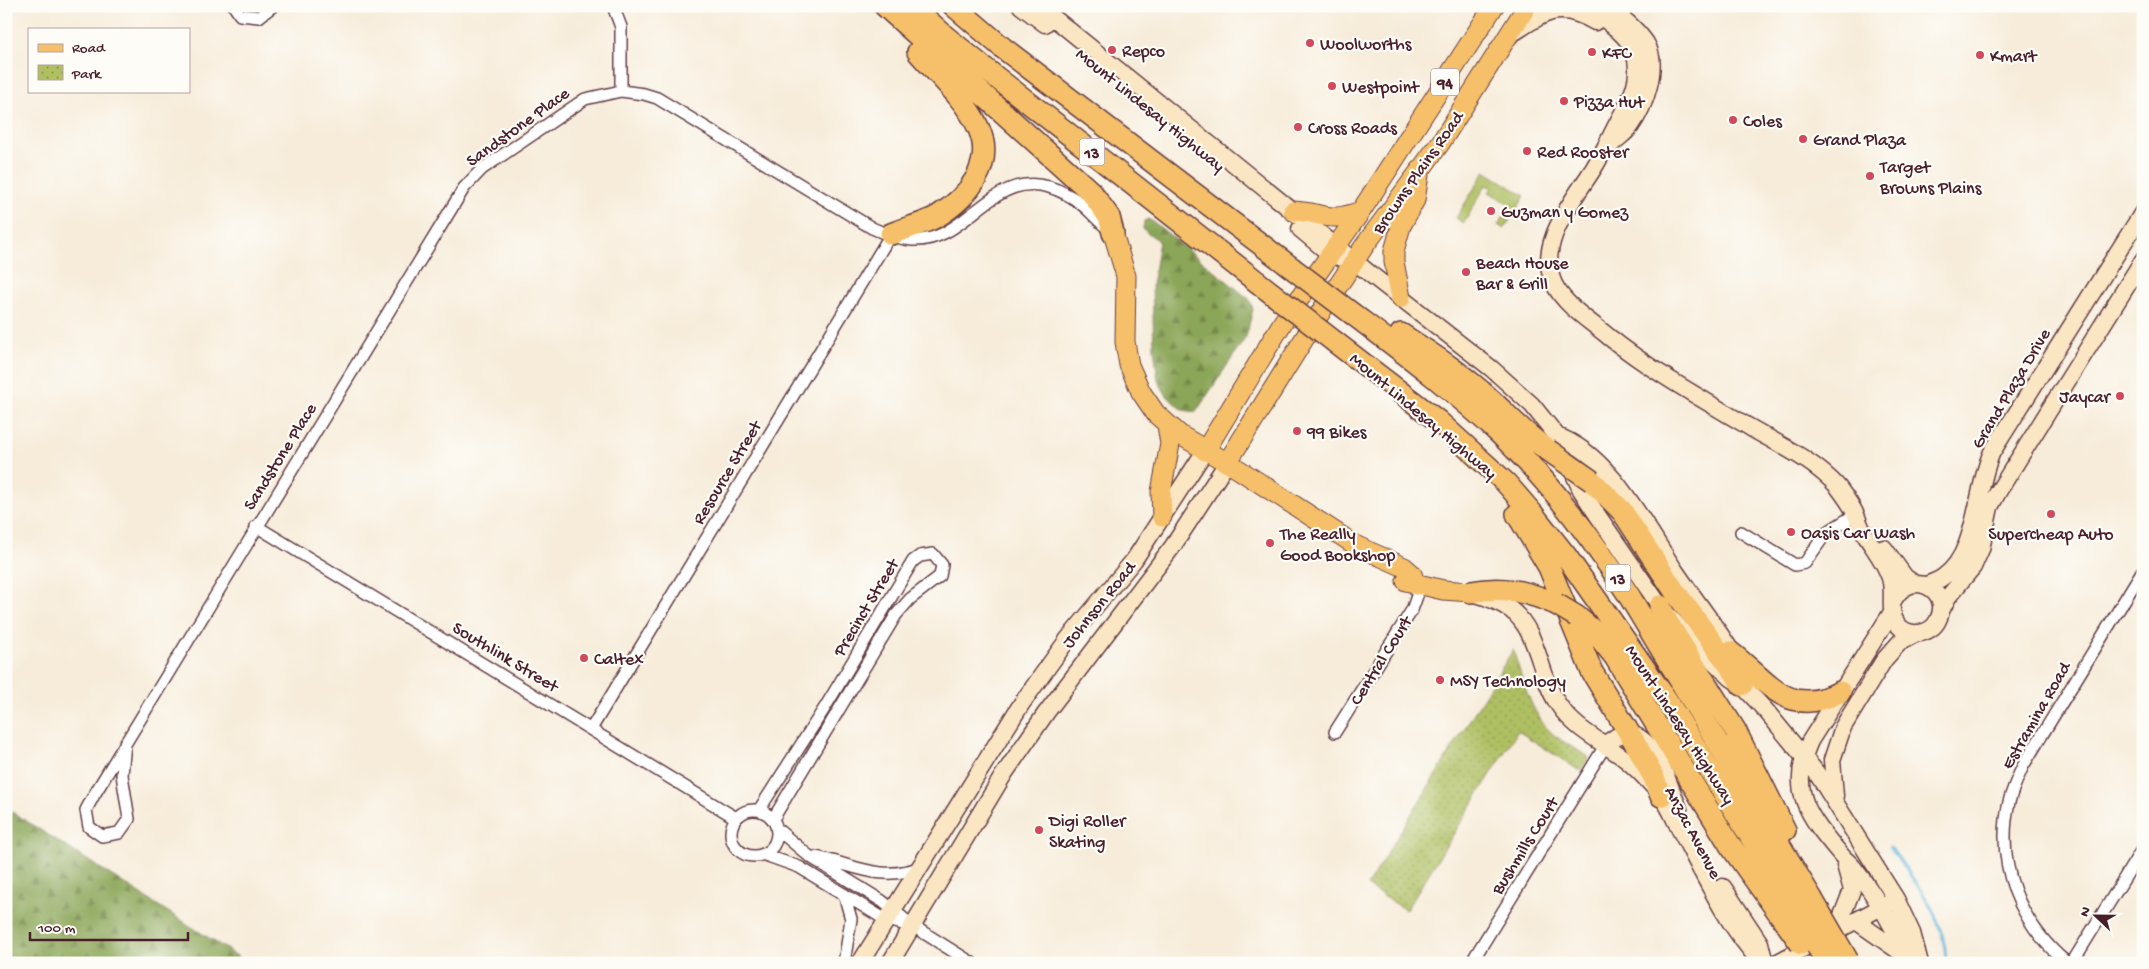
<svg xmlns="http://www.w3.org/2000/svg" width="2149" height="969" viewBox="0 0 2149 969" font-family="'Gochi Hand',sans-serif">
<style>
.green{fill:#afbf62;stroke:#7c6f46}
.forest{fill:url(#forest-firs);stroke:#6a6242}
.park{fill:url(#park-dots);stroke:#7c6f46}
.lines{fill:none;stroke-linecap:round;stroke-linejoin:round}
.stream{stroke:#5cb2d9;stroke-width:3}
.street-casing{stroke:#643e45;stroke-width:14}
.secondary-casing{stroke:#643e45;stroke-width:19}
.primary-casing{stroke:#643e45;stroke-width:21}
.highway-casing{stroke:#643e45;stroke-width:24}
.street{stroke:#fff;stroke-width:11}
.secondary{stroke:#fbe6c4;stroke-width:16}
.primary{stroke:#f6c06b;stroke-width:19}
.highway{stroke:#f6c06b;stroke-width:21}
.highway-bridge-casing{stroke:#643e45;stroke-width:24;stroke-linecap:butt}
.highway-bridge{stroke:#f6c06b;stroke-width:21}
.poi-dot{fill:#d1495b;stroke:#fdfcf7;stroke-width:2}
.labels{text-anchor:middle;stroke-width:4.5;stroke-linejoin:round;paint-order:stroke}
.shield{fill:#fdfcf7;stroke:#806168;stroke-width:1}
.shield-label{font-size:16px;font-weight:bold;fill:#4a1f2b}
.poi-label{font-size:18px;fill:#4a1f2b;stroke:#fdfcf7;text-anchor:start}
.street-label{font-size:18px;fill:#4a1f2b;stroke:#fdfcf7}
</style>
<defs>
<pattern id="forest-firs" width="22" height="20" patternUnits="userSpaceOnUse" patternTransform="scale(1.25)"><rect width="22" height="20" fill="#8ba658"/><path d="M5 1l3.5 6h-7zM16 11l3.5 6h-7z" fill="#748749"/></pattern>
<pattern id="park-dots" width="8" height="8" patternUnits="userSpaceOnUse" patternTransform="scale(1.25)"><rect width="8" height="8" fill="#afbf62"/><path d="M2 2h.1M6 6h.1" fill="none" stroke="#909b51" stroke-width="1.8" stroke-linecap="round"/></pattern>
</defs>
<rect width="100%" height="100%" fill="#fdfcf7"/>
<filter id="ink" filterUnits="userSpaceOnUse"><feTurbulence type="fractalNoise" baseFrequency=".02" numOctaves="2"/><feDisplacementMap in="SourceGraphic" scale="10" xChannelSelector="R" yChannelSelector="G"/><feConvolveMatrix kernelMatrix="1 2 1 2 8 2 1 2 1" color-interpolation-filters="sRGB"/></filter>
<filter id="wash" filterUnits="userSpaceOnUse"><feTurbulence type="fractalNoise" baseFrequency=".0096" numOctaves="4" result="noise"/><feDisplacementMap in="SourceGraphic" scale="20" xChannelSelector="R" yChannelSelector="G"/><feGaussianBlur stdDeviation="1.12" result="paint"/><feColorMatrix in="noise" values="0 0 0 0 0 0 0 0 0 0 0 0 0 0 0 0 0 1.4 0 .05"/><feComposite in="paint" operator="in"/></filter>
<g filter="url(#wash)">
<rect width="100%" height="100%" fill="#f7ecda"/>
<path class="green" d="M 1485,171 L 1525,196 L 1504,229 L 1498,225 L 1511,205 L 1489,192 L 1492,188 L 1486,185 L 1464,223 L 1456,218 Z"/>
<path class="forest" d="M 1148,219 L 1155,223 L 1249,299 L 1253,309 L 1246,337 L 1196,412 L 1182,410 L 1167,396 L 1158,381 L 1154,348 L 1152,285 L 1159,241 L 1143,229 L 1144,221 Z
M 6,808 L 248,963 L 6,963 Z"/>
<path class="park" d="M 1513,650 C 1522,677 1530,714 1553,734 C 1564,743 1577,750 1589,757 L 1580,771 L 1518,731 L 1406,910 L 1367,886 Z"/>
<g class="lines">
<path class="stream" d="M 1890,847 C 1915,882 1946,917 1946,963"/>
</g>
</g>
<g filter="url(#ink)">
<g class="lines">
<defs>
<path id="street" d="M 234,6 L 240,15 L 259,17 L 273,6
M 613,6 L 621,27 L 621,91
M 256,526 L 736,818
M 1741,532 L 1795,565 L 1805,563 L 1826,533 L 1856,514
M 591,729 L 891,234
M 1335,732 L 1412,610 L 1417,596 L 1416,585
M 125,743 L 122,775 L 129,819 L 119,833 L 102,836 L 89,827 L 86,810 L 94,795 L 464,188 L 482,169 L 585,99 L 621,91 L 644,94 L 657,98 L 872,228 C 883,233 899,239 912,240 C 971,244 995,156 1066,194 C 1083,202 1093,216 1107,228
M731 833a23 23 0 1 1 46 0a23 23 0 1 1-46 0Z
M 759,810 L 824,709 L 913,561 L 920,556 L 933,554 L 942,565 L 940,576 L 910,599 L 896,615 L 773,819
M 777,829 L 809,856 L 882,901 L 913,926 L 972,963
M 765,855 L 799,867 L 886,920 L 911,926
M 815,857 C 853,864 881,883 920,867
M 844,894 L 851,919 L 844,963
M 1471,963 L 1605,746
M 2067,963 C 2019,923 1995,864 2009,802 C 2012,790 2018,777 2023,766 L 2143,570
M 2072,963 L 2143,848"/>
<path id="secondary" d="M 1021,6 L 1045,24
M 1039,6 L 1369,273 L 1492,369 L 1532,405 L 1557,436 L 1581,490 L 1596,513 L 1660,606 L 1685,634 L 1731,678 L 1742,685 L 1767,712 L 1816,772 L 1896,899 L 1912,933 L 1920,963
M 1586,6 C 1601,17 1628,34 1634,52 C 1643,78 1631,98 1619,120 C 1611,135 1604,151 1595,166 C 1575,199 1535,243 1554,284 C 1565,306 1590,321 1609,337 C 1653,372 1702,399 1751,428 C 1780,445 1815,461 1838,487 C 1844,495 1852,506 1856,515 C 1859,521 1860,527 1864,533 C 1873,548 1885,562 1890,578 C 1895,593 1887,612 1898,625 C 1909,638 1931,635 1938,620 C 1953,590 1910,567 1893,601
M 1606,6 C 1621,17 1635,27 1646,43 C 1660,65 1645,106 1631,126 C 1626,133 1618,138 1612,144
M 1510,35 C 1544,14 1557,0 1595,22
M 1300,229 L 1330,254 L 1341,258
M 1557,436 C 1611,455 1645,527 1676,572 C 1695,600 1716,626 1733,654
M 1884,548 L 1905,577 L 1915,584
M 1926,585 C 1931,583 1938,581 1943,577 C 1978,553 1975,489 1992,452 L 2143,212
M 1473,593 C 1487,597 1500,602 1511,610 C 1539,631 1539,676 1558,704 C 1575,730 1602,741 1625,759 C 1638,769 1649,782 1660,794 C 1670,806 1676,824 1684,837 C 1705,878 1730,930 1762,963
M 1941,611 L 1948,597 L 1973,567 L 1981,549 L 1990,507 L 1998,492 L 2143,260
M 1892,612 L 1810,741 C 1787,792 1810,818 1842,856 C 1845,860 1850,863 1853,867 C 1875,895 1896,929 1908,963
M 1605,746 C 1610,740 1616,735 1625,734 C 1655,732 1669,786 1679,809
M 1835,796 L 1832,760 L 1843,727 L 1884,660 L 1900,642 L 1917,633
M 1723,887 L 1760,943 L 1765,963
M 1856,921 L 1903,954
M 1836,931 L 1852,890 L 1845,865
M 860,963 L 1022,703 L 1068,639 L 1134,560 L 1205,451
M 890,963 L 1004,774 L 1046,713 L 1173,546 L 1227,463
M 1776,963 L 1889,903"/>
<path id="primary" d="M 1293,211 C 1325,212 1326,224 1361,211
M 1113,233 L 1126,276 L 1125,342 L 1129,365 L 1141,392 L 1156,414 L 1180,435 L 1238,469 L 1357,546 L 1404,567 L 1412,574 L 1416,585
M 1401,298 L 1394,262 L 1394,251 L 1401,226 L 1415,200 L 1419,175
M 1205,451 L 1283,322 L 1361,211 L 1494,6
M 1227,463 L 1324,307 L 1365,245 L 1441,142 L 1527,6
M 1162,517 L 1161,492 L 1170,444 L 1167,425
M 1406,581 L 1443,590 L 1471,592"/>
<path id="highway" d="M 885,6 L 1091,192 L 1109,217 L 1113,233
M 912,6 L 946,37 L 997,78 L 1274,295
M 954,6 L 1003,48 L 1292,268
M 891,234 C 906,228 924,224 938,216 C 968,197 996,164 978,127 C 966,100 937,74 918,52
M 1354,315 C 1404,353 1455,391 1501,435 C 1550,482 1591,537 1628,594 L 1812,899
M 1401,334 C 1429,352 1457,370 1482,392 C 1505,411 1523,434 1548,450
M 1335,342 L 1438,421 L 1506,483 L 1532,513 L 1566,556 L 1666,699 L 1795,909
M 1592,481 L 1622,511 L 1676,593 L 1735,673 L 1742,685
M 1517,514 L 1549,567 L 1592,672 L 1637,746 L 1654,778 L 1661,796
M 1471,592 C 1503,586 1526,591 1556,604
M 1660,606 L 1668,623 L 1735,730 L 1785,830
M 1576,616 L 1596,633 L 1615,657 L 1730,845 L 1781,916
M 1730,652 C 1768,681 1787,719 1840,692"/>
</defs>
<use href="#street" class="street-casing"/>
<use href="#secondary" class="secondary-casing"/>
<use href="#primary" class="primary-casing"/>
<use href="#highway" class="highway-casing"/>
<use href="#street" class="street"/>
<use href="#secondary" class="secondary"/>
<use href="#primary" class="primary"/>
<use href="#highway" class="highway"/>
<defs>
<path id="highway-bridge" d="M 1292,268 L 1354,315
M 1274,295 L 1335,342
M 1548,450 L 1592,481
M 1556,604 L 1576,616
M 1812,899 L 1848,961
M 1795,909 L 1827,963
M 1781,916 L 1801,944"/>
</defs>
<use href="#highway-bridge" class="highway-bridge-casing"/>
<use href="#highway-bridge" class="highway-bridge"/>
</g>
</g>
<g class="poi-dot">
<circle cx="1310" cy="43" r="5"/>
<circle cx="1112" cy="50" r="5"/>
<circle cx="1592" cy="52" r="5"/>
<circle cx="1980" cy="55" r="5"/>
<circle cx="1332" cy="86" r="5"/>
<circle cx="1564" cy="101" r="5"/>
<circle cx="1733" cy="120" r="5"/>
<circle cx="1298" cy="127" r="5"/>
<circle cx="1803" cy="139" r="5"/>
<circle cx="1527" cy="151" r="5"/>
<circle cx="1870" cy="176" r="5"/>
<circle cx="1491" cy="211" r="5"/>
<circle cx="1466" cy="272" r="5"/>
<circle cx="2120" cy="396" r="5"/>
<circle cx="1297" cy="431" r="5"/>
<circle cx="2051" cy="514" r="5"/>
<circle cx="1791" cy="532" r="5"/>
<circle cx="1270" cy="543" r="5"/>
<circle cx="584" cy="658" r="5"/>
<circle cx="1440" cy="680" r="5"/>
<circle cx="1039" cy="830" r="5"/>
</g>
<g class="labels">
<g class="shield">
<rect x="1431" y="68.5" width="28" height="27" rx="4"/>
<rect x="1079.5" y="138.5" width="25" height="27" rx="4"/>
<rect x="1605.5" y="564.5" width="25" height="27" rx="4"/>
</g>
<g class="shield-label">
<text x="1445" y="88">94</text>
<text x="1092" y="158">13</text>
<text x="1618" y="584">13</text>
</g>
<g class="poi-label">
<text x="1320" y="49">Woolworths</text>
<text x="1122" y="56">Repco</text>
<text x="1602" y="58">KFC</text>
<text x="1990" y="61">Kmart</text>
<text x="1342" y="92">Westpoint</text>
<text x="1574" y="107">Pizza Hut</text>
<text x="1743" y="126">Coles</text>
<text x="1308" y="133">Cross Roads</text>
<text x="1813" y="145">Grand Plaza</text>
<text x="1537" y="157">Red Rooster</text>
<text x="1880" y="172">Target<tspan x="1880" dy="21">Browns Plains</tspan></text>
<text x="1501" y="217">Guzman y Gomez</text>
<text x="1476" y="268">Beach House<tspan x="1476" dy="21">Bar &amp; Grill</tspan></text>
<text x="2110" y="402" text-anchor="end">Jaycar</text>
<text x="1307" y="437">99 Bikes</text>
<text x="1801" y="538">Oasis Car Wash</text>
<text x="1280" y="539">The Really<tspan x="1280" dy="21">Good Bookshop</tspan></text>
<text x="2051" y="539" text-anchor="middle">Supercheap Auto</text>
<text x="594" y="664">Caltex</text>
<text x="1450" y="686">MSY Technology</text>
<text x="1049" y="826">Digi Roller<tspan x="1049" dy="21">Skating</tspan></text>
</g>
<g class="street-label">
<text transform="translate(1151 109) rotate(39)" y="6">Mount Lindesay Highway</text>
<text transform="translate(517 126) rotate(-36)" y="6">Sandstone Place</text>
<text transform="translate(1417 172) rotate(-55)" y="6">Browns Plains Road</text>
<text transform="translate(2010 388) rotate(-59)" y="6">Grand Plaza Drive</text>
<text transform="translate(1424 415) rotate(40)" y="6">Mount Lindesay Highway</text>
<text transform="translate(279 456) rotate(-58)" y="6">Sandstone Place</text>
<text transform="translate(726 472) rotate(-59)" y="6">Resource Street</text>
<text transform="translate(1098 604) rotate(-51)" y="6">Johnson Road</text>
<text transform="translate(865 607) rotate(-59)" y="6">Precinct Street</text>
<text transform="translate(506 656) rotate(31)" y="6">Southlink Street</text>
<text transform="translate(1380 660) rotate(-58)" y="6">Central Court</text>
<text transform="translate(2035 715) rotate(-60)" y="6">Estramina Road</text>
<text transform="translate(1681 724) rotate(57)" y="6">Mount Lindesay Highway</text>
<text transform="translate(1694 832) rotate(62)" y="6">Anzac Avenue</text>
<text transform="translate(1524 845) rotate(-58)" y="6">Bushmills Court</text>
</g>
</g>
<rect width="2149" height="969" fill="none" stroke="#fdfcf7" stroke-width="25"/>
<rect x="28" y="28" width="162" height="65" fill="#fdfcf7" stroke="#b5a4a5"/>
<rect x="38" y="44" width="25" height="8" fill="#f6c06b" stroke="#b5a4a5"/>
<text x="72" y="52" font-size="15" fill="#4a1f2b">Road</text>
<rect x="38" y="65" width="25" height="15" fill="url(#park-dots)" stroke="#b5a4a5"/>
<text x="72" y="78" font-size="15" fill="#4a1f2b">Park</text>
<g transform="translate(2096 916) rotate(292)" stroke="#fdfcf7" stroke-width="4" paint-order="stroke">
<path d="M0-4L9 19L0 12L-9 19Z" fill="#4a1f2b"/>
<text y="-8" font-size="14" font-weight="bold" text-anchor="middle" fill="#4a1f2b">N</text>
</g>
<path d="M30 932v8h158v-8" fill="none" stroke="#4a1f2b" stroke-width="2.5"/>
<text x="38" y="932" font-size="15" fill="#4a1f2b" stroke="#fdfcf7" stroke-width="4" paint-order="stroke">100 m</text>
</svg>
